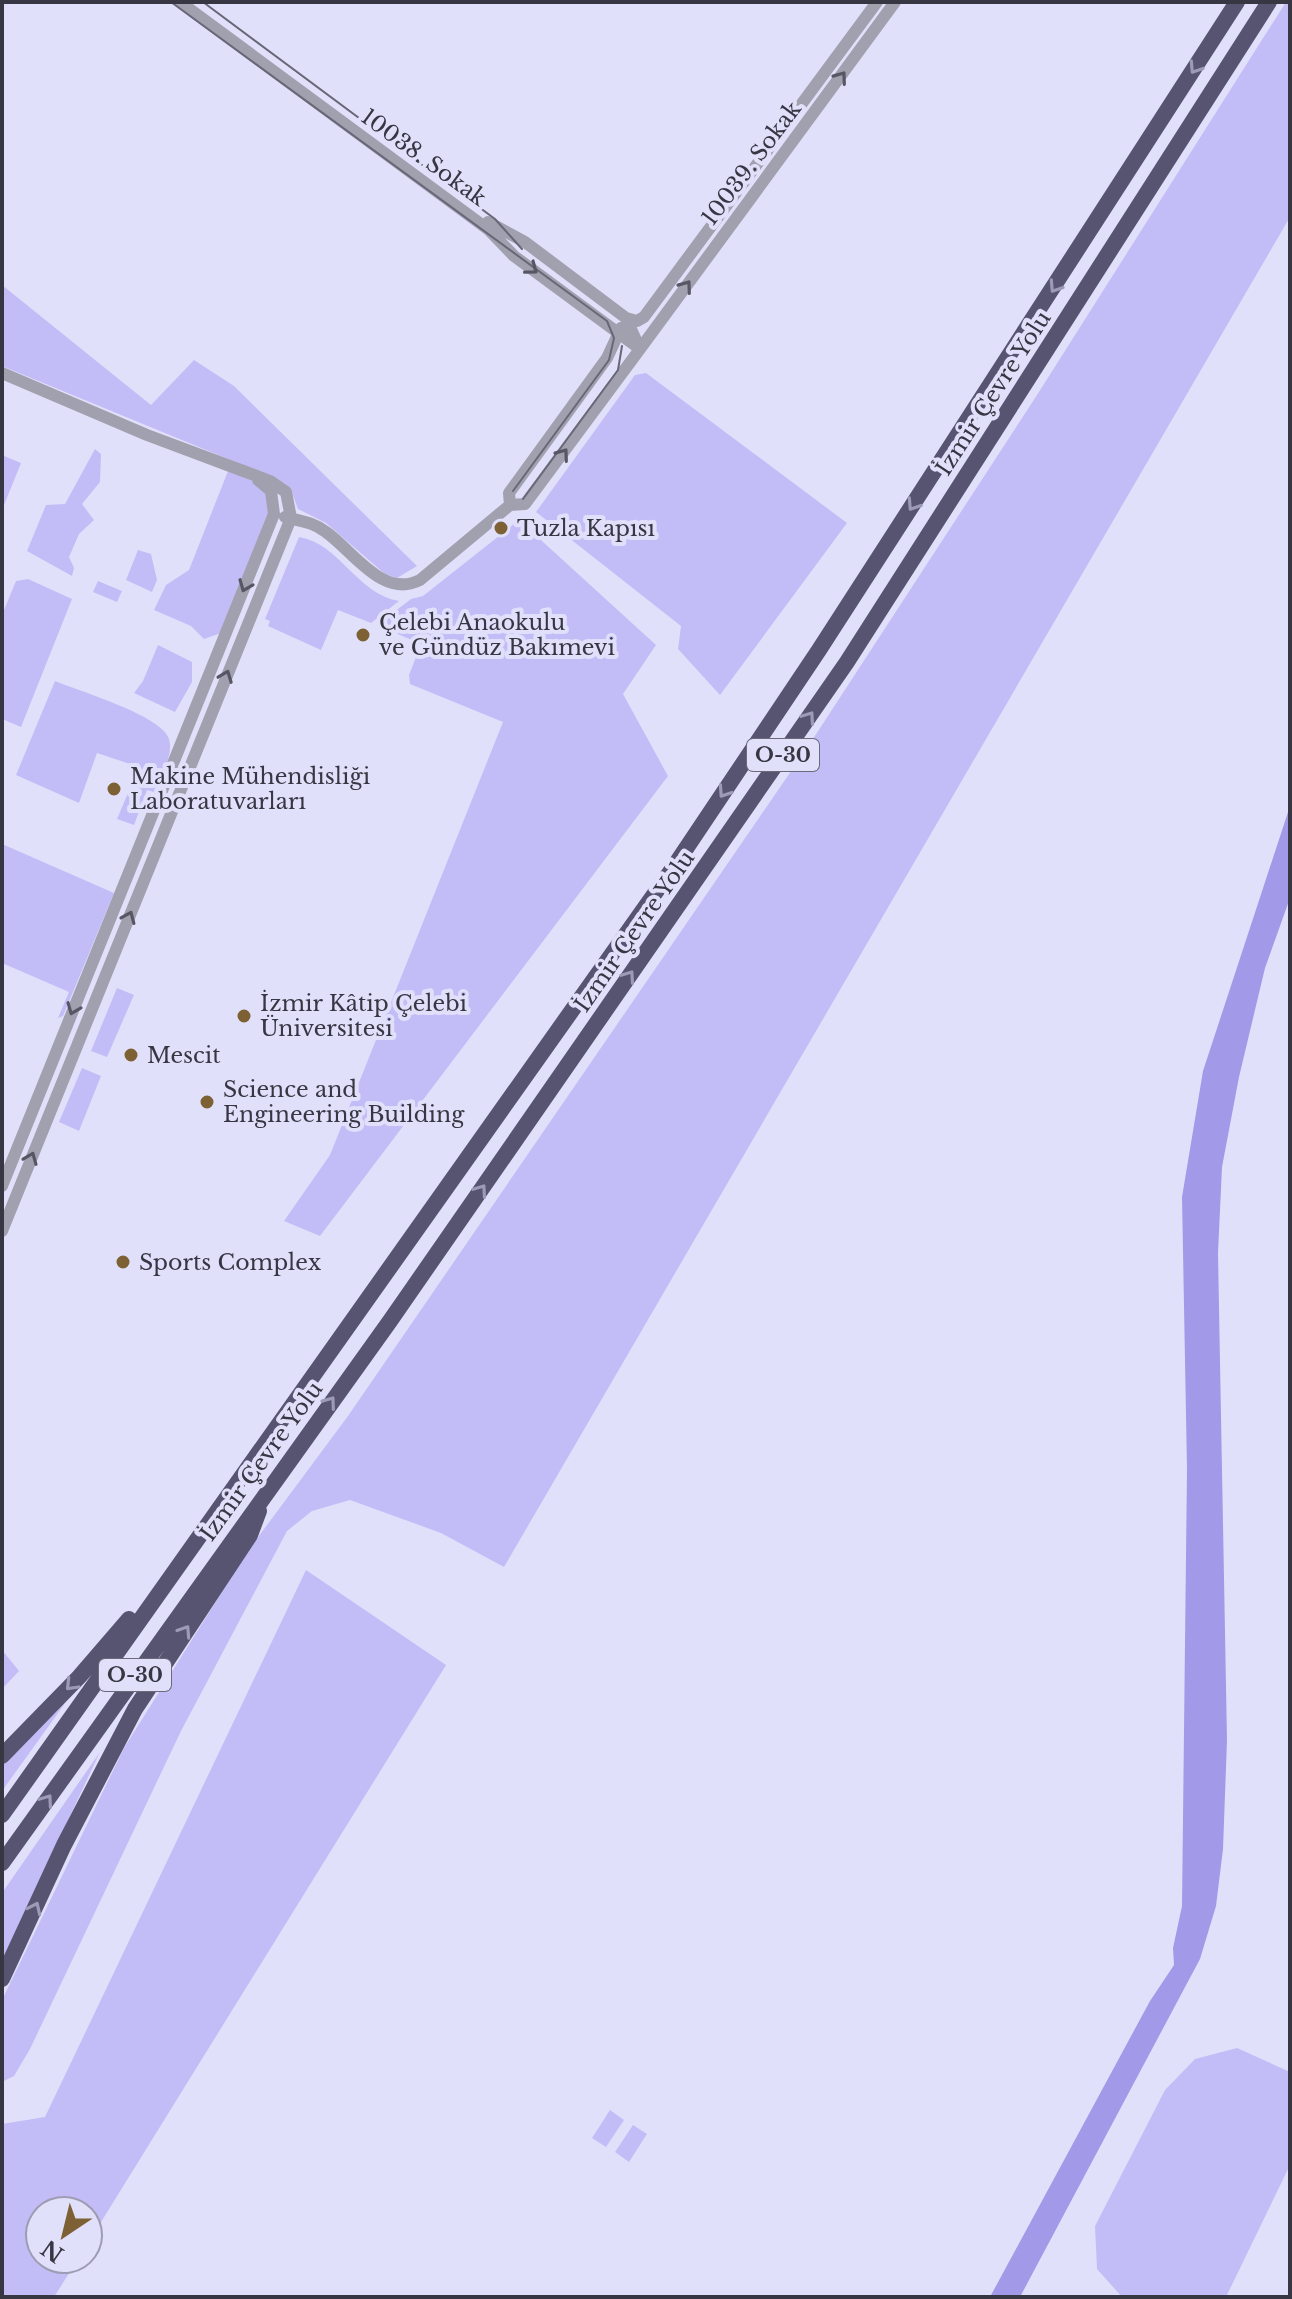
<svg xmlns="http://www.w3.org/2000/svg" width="1292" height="2299" viewBox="0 0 1292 2299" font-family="'Libre Baskerville',serif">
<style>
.green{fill:#c2bdf7}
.water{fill:#a29ae8}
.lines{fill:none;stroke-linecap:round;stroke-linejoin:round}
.tertiary{stroke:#a0a0ae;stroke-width:12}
.motorway{stroke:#565470;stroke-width:16}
.tram{stroke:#676778;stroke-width:2}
.oneway{stroke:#9c9ab6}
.oneway2{stroke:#565664}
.poi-dot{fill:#7d6134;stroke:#e1e0fb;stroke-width:3}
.labels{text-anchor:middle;stroke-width:8;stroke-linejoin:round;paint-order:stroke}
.shield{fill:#e1e0fb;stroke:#6a6a7b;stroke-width:2}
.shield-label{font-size:20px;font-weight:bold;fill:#373744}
.street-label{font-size:22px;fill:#373744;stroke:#e1e0fb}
.poi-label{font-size:22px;fill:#373744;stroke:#e1e0fb;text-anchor:start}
</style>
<rect width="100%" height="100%" fill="#e1e0fb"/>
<path class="green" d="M 1286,2 L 1290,2 L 1290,217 L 504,1567 L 441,1533 L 350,1500 L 312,1511 L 287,1531 L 181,1731 L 30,2049 L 14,2076 L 2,2082 L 2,2000 L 124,1748 L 247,1552 L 348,1416 L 809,745 L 1037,395 Z
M 2,285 L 151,405 L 194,360 L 234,386 L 417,566 L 397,578 L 385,574 L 326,523 L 298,509 L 291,490 L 279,480 L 2,366 Z
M 646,373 L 847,523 L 720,695 L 678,649 L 681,626 L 536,512 L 635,375 Z
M 95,449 L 101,454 L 100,482 L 82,504 L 94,520 L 79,534 L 69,557 L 74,568 L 72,576 L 27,551 L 46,505 L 65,504 Z
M 2,455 L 21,463 L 2,510 Z
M 228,471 L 255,482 L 267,491 L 270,511 L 221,633 L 204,639 L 191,626 L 154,610 L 166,585 L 189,570 Z
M 519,520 L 656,645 L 623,694 L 668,776 L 320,1236 L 284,1221 L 330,1155 L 503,722 L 410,684 L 409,675 L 421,644 L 377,625 L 411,599 L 423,596 Z
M 299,537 C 339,543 357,594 399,601 L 371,623 L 338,610 L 321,650 L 268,626 L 270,621 L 265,619 Z
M 138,550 L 151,554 L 157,580 L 152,592 L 126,580 Z
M 28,579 L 72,599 L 21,727 L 2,719 L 2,615 L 16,581 Z
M 98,581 L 122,591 L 117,602 L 93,592 Z
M 158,645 L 192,662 L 192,682 L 175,712 L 134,693 L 143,681 Z
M 55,681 C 79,691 163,716 169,739 C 174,755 160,777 154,792 L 147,790 L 134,825 L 117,819 L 139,767 L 97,753 L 79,803 L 16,775 Z
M 2,844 L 114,893 L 63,1016 L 58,1018 L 69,992 L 2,963 Z
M 117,988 L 134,995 L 107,1057 L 91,1051 Z
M 82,1068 L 101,1076 L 79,1131 L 59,1122 Z
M 306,1570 L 446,1665 L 88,2243 L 88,2211 L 40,2211 L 40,2259 L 78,2259 L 54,2297 L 2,2297 L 2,2124 L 45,2117 Z
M 2,1650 L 19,1671 L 2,1689 Z
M 66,1702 L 2,1791 L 2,1765 Z
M 100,1752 L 2,1961 L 2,1893 Z
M 1237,2048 L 1290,2072 L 1290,2165 L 1226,2297 L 1122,2297 L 1097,2269 L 1095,2226 L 1165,2090 L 1195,2059 Z
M 610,2110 L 624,2120 L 606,2147 L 592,2138 Z
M 633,2125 L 647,2134 L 629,2162 L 615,2152 Z"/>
<path class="water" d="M 1290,806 L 1290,898 L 1265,968 L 1239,1077 L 1222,1167 L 1218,1253 L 1227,1740 L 1223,1849 L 1216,1906 L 1200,1959 L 1020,2297 L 990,2297 L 1150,2001 L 1174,1965 L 1173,1948 L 1182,1906 L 1187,1469 L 1182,1197 L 1203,1071 Z"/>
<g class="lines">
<path class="tertiary" d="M 180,2 L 489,230 L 514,256 L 640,349 L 895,2
M 488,222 L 525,242 L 626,318 L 637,321 L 644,317 L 877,2
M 2,373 L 147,435 L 270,481 L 286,492 L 291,518 L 2,1231
M 510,505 L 509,493 L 607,358 L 621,328
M 285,517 C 300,521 313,522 326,532 C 354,552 383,599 420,580 L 510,505 L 525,504 L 640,349 L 626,318
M 2,1186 L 274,514 L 271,491 L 258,480"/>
<path class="motorway" d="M 2,1756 L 79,1677 L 129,1619
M 2,1815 L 675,865 L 819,650 L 1237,2
M 2,1863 L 390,1321 L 847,662 L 1269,2
M 2,1979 L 64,1845 L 135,1709 L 250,1535 L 259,1511"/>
<path class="tram" d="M 171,2 L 607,321 L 614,338 L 609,360 L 513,491
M 203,2 L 495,219 L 522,249
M 523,499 L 618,370 L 622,346"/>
</g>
<defs><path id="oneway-chevron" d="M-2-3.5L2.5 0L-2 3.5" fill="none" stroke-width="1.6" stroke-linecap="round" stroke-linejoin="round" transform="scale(2)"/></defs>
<g class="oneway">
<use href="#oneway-chevron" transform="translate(1195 68) rotate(123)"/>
<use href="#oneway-chevron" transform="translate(1055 287) rotate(123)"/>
<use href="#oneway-chevron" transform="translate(913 505) rotate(123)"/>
<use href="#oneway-chevron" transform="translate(809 717) rotate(-55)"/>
<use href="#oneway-chevron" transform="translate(724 792) rotate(124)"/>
<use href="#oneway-chevron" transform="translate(629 976) rotate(-55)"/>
<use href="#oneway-chevron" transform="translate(481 1190) rotate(-55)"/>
<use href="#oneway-chevron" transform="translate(330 1402) rotate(-54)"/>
<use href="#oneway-chevron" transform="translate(185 1631) rotate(-57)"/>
<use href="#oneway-chevron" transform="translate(71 1685) rotate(134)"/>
<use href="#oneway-chevron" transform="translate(47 1800) rotate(-55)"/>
<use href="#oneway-chevron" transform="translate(35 1908) rotate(-65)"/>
</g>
<g class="oneway2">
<use href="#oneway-chevron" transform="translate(841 77) rotate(-54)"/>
<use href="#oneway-chevron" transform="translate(532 269) rotate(37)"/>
<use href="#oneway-chevron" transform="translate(686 286) rotate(-54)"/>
<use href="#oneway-chevron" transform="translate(563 454) rotate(-54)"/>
<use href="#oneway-chevron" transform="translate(245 586) rotate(112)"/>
<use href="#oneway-chevron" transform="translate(226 676) rotate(-69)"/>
<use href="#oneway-chevron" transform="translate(129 917) rotate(-67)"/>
<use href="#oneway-chevron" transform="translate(73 1009) rotate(112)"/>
<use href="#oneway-chevron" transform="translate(31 1158) rotate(-68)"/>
</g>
<g class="poi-dot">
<circle cx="501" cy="528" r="8"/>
<circle cx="363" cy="635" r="8"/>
<circle cx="114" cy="789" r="8"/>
<circle cx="244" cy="1016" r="8"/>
<circle cx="131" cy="1055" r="8"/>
<circle cx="207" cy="1102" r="8"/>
<circle cx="123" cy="1262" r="8"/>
</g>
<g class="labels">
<g class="shield">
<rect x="747" y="739" width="72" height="32" rx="6"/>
<rect x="99" y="1659" width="72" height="32" rx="6"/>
</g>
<g class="shield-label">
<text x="783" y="762">O-30</text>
<text x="135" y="1682">O-30</text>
</g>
<g class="street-label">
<text transform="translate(424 157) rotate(36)" y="8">10038. Sokak</text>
<text transform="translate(751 163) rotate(-53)" y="8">10039. Sokak</text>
<text transform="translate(993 393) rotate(-57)" y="8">İzmir Çevre Yolu</text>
<text transform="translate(634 931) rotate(-55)" y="8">İzmir Çevre Yolu</text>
<text transform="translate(261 1461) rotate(-54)" y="8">İzmir Çevre Yolu</text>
</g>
<g class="poi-label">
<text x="517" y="536">Tuzla Kapısı</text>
<text x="379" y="630">Çelebi Anaokulu<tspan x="379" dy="25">ve Gündüz Bakımevi</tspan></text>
<text x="130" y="784">Makine Mühendisliği<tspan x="130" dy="25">Laboratuvarları</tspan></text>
<text x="260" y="1011">İzmir Kâtip Çelebi<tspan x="260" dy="25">Üniversitesi</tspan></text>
<text x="147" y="1063">Mescit</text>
<text x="223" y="1097">Science and<tspan x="223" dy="25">Engineering Building</tspan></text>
<text x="139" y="1270">Sports Complex</text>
</g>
</g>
<rect width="1292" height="2299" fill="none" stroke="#373744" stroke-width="8"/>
<g transform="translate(64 2235) rotate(215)"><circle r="38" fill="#e1e0fb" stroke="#9d9cb2" stroke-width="2"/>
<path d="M0-6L14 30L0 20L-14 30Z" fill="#7d6134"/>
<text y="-12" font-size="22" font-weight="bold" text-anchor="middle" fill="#373744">N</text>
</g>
</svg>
